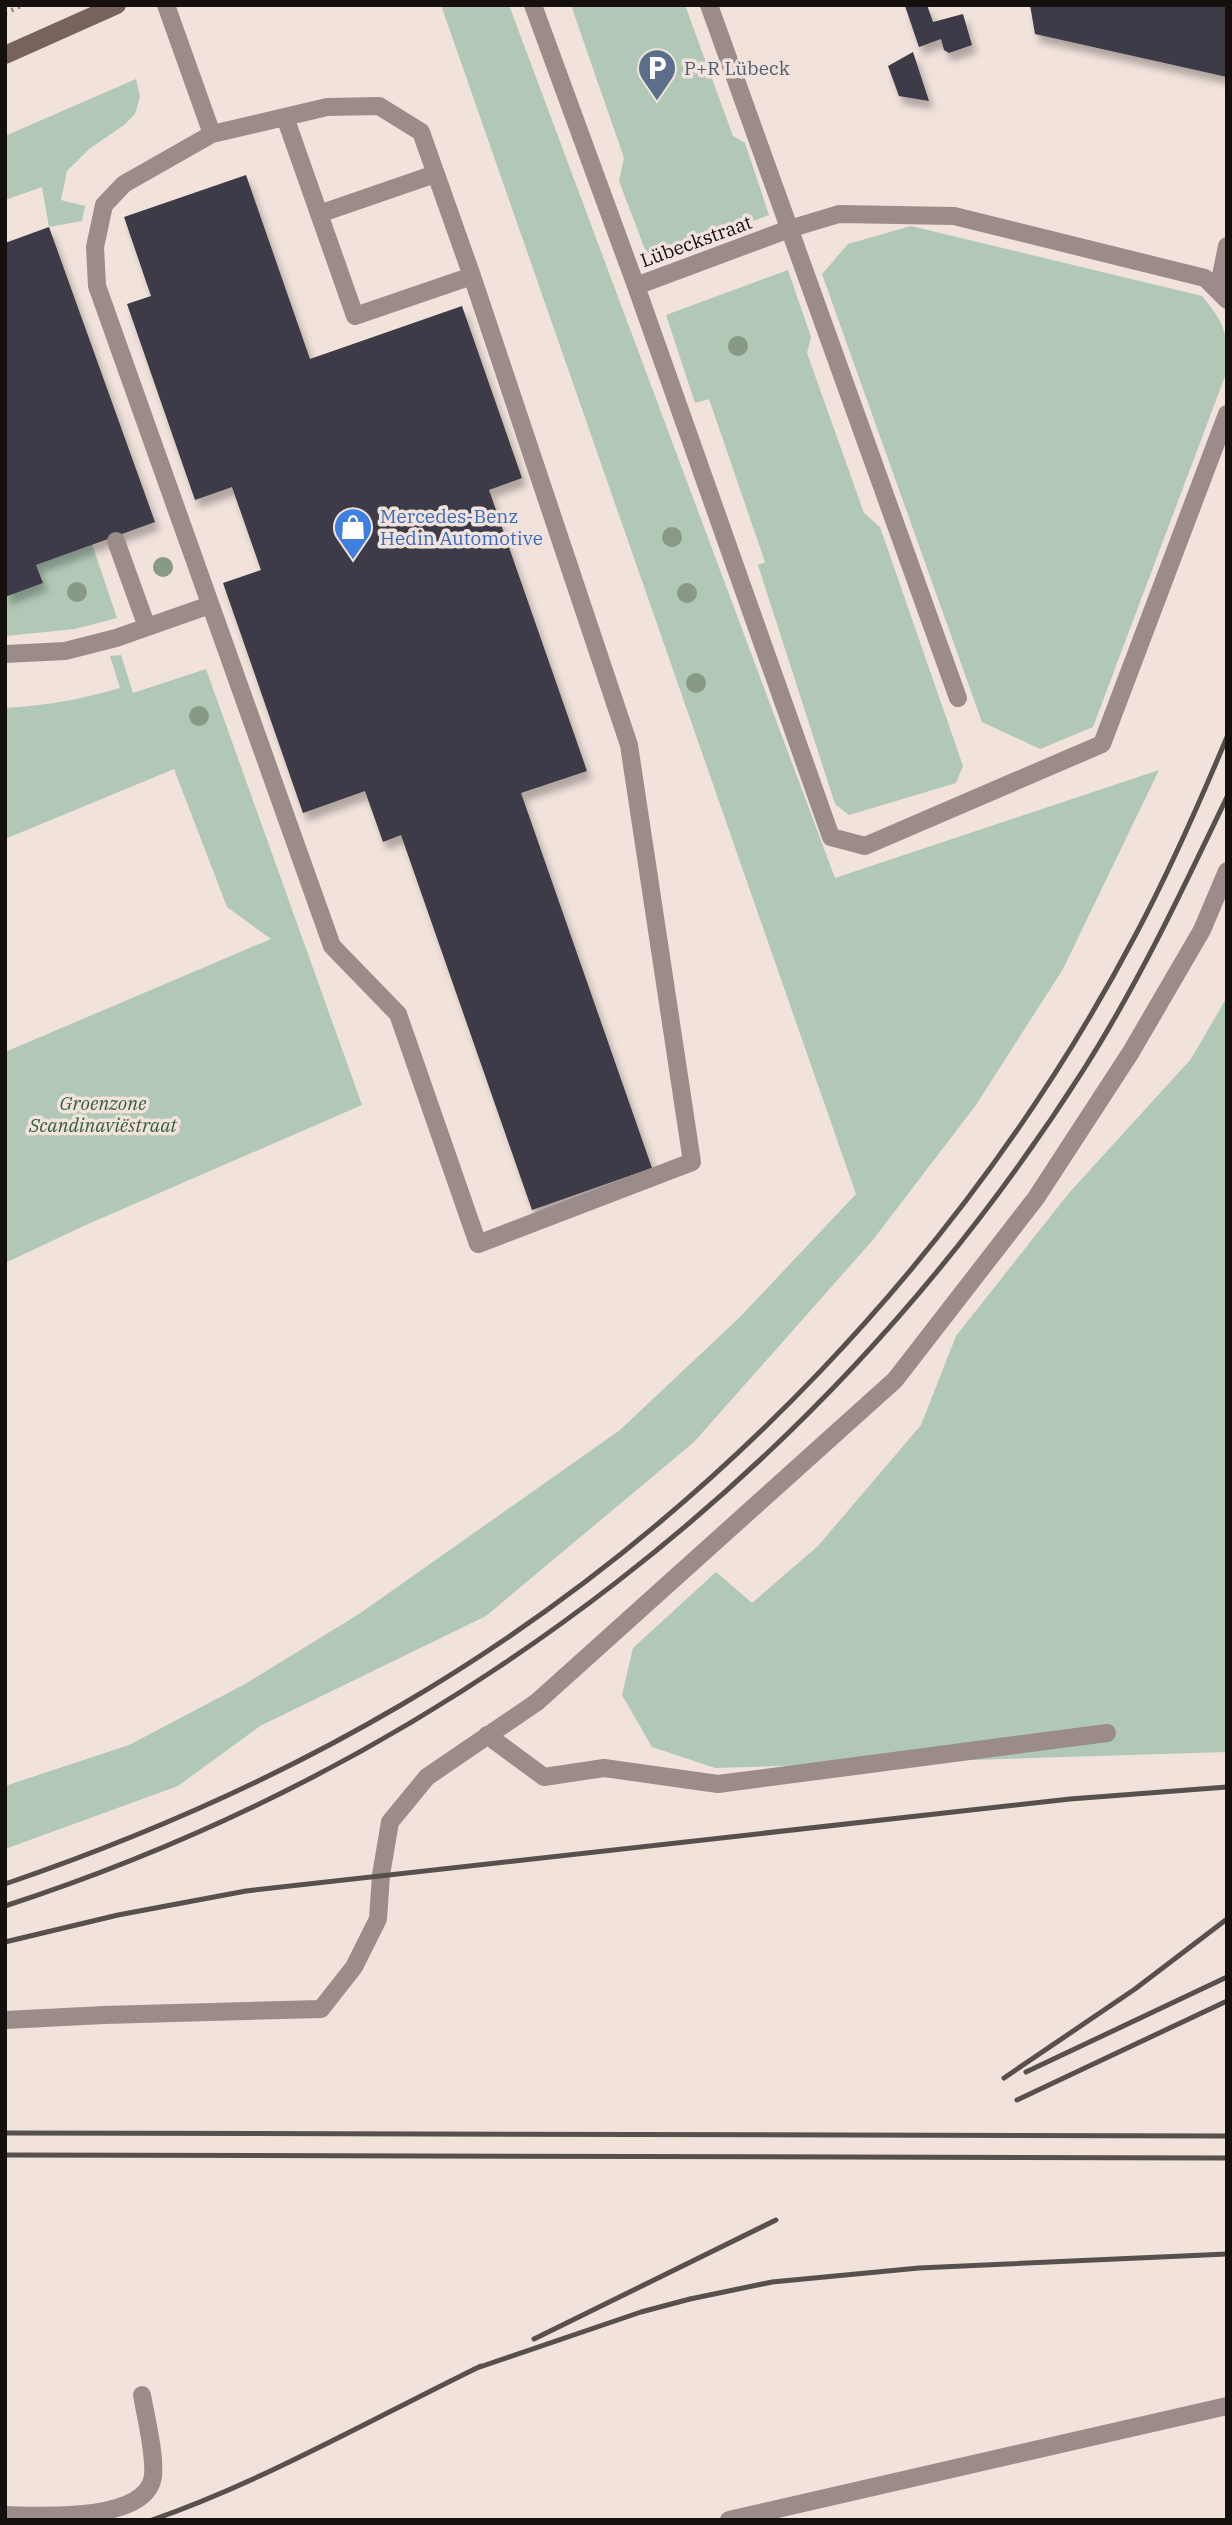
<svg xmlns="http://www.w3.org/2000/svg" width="1232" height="2525" viewBox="0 0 1232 2525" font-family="'IBM Plex Serif',serif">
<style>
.green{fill:#b0c8b5}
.building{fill:#3d3a46;filter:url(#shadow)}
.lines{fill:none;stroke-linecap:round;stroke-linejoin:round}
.path{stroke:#897f7a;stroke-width:4.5;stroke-dasharray:2 5;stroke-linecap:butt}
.service{stroke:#9b8c89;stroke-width:18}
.minor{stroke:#9b8c89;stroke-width:18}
.secondary{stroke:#77625e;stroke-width:18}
.rail{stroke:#58504d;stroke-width:5}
.tree{fill:#889985}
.labels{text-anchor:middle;stroke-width:7;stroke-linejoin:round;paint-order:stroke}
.service-label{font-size:19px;fill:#4e5e75;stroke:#f1e2db;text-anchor:start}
.street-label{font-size:19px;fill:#15100e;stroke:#f1e2db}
.shop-label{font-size:19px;fill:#366cbe;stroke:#f1e2db;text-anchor:start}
.park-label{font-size:19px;font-style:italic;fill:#335e3f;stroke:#f1e2db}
</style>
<defs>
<filter id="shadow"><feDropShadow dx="4.5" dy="8" stdDeviation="3.5" flood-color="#0004"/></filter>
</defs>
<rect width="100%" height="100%" fill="#f1e2db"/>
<path class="green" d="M 441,5 L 509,5 L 835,878 L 1159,770 L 1063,969 L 976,1105 L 872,1241 L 694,1442 L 486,1616 L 260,1726 L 178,1786 L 5,1849 L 5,1786 L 129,1745 L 245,1684 L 359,1614 L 620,1430 L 740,1317 L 856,1194 Z
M 571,5 L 685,5 L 733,136 L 745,143 L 769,215 L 649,260 L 619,181 L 624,158 Z
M 136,79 L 140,97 L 135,114 L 124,125 L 89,149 L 67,171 L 61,200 L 85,206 L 82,221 L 49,227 L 42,187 L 5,200 L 5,136 Z
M 911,226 L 1202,296 C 1227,327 1227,332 1227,371 L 1093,727 L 1040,749 L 982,722 L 822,274 L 848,244 Z
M 788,270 L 811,337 L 807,353 L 864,513 L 880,527 L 963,766 L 956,783 L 849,815 L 835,804 L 758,565 L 765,562 L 709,399 L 695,403 L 666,315 Z
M 92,544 L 117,618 L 75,629 L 5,636 L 5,597 L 43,583 L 36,565 Z
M 121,655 L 133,693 L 206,669 L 362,1105 L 88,1224 L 5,1263 L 5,1052 L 271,939 L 227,907 L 174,769 L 5,839 L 5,708 C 45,706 82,699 120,688 L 110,656 Z
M 1227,997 L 1227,1752 L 715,1768 L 652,1747 L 622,1695 L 633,1648 L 716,1572 L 752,1603 L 818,1546 L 921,1425 L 956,1336 L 1069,1193 L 1191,1059 Z"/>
<path class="building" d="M 927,5 L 933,22 L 963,14 L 972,45 L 949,53 L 944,50 L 941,39 L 919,47 L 905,6 Z
M 1030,5 L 1227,5 L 1227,77 L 1035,34 Z
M 913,52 L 929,101 L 899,96 L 888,66 Z
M 246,175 L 310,359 L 462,306 L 522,478 L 489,490 L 587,771 L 521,793 L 652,1168 L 532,1210 L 401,835 L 383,842 L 365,791 L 303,813 L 223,583 L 261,570 L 232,487 L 195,500 L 127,304 L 151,296 L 124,217 Z
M 49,227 L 155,522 L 36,565 L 43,583 L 5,597 L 5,243 Z"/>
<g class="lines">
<path class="path" d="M 5,13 L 23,5"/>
<path class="service" d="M 166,5 L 212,134
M 379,106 L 421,132 L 472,276 L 629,745 L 692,1162 L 478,1244 L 398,1014 L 332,946 L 97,286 L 95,247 L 104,205 L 124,184 L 212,134 L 327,107 Z
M 285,117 L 355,316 L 472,276
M 319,214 L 435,174
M 116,541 L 147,627
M 5,654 L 65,651 L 116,638 L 210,605
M 487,1735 L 544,1777 L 604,1768 L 718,1784 L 1107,1733
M 5,2020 L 104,2015 L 321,2009 L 354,1967 L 378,1919 L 381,1875 L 390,1822 L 427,1777 L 537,1702 L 895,1380 L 1036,1198 L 1131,1052 L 1202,930 L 1227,871
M 5,2515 C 38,2516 147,2523 153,2476 C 155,2453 146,2418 142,2395
M 729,2520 L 1227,2406"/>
<path class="minor" d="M 533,5 L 636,286 L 831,837 L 865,846 L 1102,744 L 1227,414
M 709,5 L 958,698
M 636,286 L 789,229 L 839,214 L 954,216 L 1205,278 L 1227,300
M 1218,290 L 1227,246"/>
<path class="secondary" d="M 5,55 L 117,5"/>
<path class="rail" d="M 5,1884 C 143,1837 275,1779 401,1705 C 707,1526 971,1248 1136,934 C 1170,870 1199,804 1227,737
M 5,1906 C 451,1761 832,1465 1084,1069 C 1139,982 1183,889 1227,797
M 5,1942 L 118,1915 L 246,1891 L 1070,1799 L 1227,1787
M 1026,2072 L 1227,1977
M 1004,2078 L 1135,1989 L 1227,1919
M 1017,2100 L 1227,2001
M 5,2133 L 1227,2136
M 5,2155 L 1227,2158
M 534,2339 L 776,2220
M 474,2369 L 641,2312 L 690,2299 L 772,2282 L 919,2268 L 1227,2254
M 152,2520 C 264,2481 374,2418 481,2366"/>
</g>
<g class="tree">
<circle cx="738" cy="346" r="10"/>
<circle cx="672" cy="537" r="10"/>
<circle cx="163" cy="567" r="10"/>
<circle cx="77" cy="592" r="10"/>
<circle cx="687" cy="593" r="10"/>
<circle cx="696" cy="683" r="10"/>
<circle cx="199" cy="716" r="10"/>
</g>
<defs>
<symbol id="parking-pin" viewBox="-11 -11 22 30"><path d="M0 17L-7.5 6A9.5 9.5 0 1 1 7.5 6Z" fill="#5c6f8a" stroke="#f1e2db"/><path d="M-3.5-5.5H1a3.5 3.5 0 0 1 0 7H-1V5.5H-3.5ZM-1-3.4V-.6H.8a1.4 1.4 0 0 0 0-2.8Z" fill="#fff"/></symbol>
<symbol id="shop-pin" viewBox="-11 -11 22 30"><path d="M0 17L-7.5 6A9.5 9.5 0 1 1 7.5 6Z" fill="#3f7fe0" stroke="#f1e2db"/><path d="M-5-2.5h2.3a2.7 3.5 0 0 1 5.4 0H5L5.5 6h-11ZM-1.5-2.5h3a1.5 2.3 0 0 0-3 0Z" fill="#fff"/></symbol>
</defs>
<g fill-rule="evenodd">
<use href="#parking-pin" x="635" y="46" width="44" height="60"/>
<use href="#shop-pin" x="331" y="505" width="44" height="60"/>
</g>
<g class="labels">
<g class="service-label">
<text x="684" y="75">P+R Lübeck</text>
</g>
<g class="street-label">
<text transform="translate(696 241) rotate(-20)" y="7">Lübeckstraat</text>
</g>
<g class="shop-label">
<text x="380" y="523">Mercedes-Benz<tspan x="380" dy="22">Hedin Automotive</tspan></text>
</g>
<g class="park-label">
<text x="103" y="1110">Groenzone<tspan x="103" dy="22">Scandinaviëstraat</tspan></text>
</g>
</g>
<rect width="1232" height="2525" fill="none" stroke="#15100e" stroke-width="14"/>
</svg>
